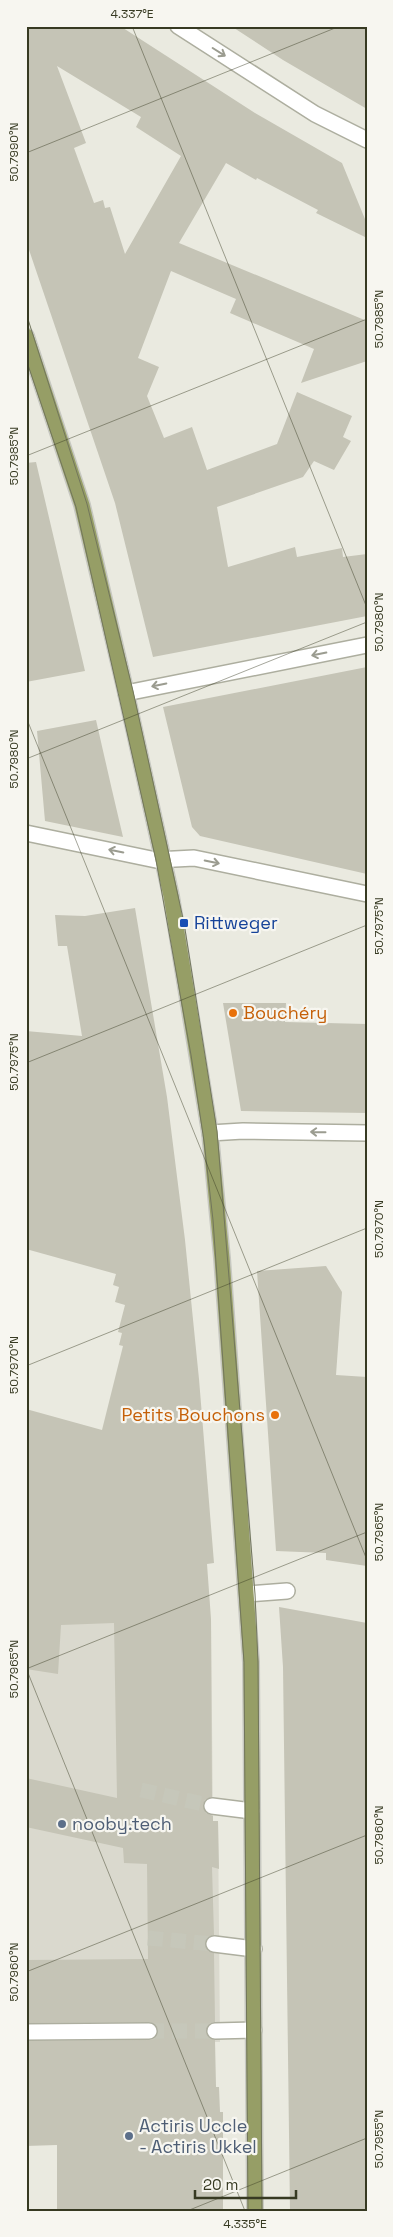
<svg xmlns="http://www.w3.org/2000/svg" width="393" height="2237" viewBox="0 0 393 2237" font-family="'Space Grotesk',sans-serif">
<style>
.built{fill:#dad9ce}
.building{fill:#c5c4b6;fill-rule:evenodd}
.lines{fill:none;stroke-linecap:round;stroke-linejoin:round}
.minor-tunnel{stroke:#c6c7ba;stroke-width:15;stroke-dasharray:15 8;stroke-linecap:butt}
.minor-casing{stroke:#adae9f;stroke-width:18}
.major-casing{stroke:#c7c8c1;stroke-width:18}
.minor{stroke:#fff;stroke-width:15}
.major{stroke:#969e66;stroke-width:15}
.tram{stroke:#72765c;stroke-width:1}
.oneway{stroke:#9b9c90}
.ticks{fill:none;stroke:#373a22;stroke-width:1;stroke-opacity:0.45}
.transit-dot{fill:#1a4fb4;stroke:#f7f6f0;stroke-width:2}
.food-dot{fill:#e8710a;stroke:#f7f6f0;stroke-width:2}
.service-dot{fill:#5c6f8a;stroke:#f7f6f0;stroke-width:2}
.labels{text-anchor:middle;stroke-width:4.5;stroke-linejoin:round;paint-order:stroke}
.transit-label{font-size:18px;fill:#164399;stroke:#f7f6f0;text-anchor:start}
.food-label{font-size:18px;fill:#c56008;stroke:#f7f6f0;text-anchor:start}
.service-label{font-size:18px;fill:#4e5e75;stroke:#f7f6f0;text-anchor:start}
.neatline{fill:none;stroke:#373a22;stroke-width:2}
.ticks-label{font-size:12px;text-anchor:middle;fill:#373a22}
</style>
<rect width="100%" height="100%" fill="#eaeae0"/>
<path class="built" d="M 26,1619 L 211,1619 L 213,1821 L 218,1821 L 220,2042 L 44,2042 L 26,2047 Z"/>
<path class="building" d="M 26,26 L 120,26 L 255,113 L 342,163 L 367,224 L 367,238 L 316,213 L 318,210 L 257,178 L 256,180 L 226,163 L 179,243 L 367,321 L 367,361 L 301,383 L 314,349 L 230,313 L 236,299 L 171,271 L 138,358 L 159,367 L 147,396 L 164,438 L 192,427 L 207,470 L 277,444 L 297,392 L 352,416 L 343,437 L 351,441 L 334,470 L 314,461 L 303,477 L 217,507 L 228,567 L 295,547 L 297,557 L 342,548 L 343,557 L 367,554 L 367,616 L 153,657 L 115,503 L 26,241 ZM 57,66 L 141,117 L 136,127 L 181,156 L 125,254 L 110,207 L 105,208 L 103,200 L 94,203 L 74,148 L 86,143 Z
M 231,26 L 367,26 L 367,109 L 283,60 Z
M 36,462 L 85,671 L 26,682 L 26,463 Z
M 367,667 L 367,874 L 200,836 L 192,827 L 163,707 Z
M 96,720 L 112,790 L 123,837 L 45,821 L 37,731 Z
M 135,908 L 167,1097 L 185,1240 L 199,1379 L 214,1563 L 207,1564 L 211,1619 L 212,1797 L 205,1800 L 203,1805 L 206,1813 L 213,1816 L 213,1821 L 218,1821 L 219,1869 L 212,1867 L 214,1935 L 207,1938 L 205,1943 L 208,1951 L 214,1953 L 215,2022 L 210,2023 L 206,2031 L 207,2036 L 215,2040 L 216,2087 L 219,2087 L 220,2112 L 223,2112 L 223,2211 L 57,2211 L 57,2145 L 26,2146 L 26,2041 L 149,2040 L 154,2039 L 158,2031 L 157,2026 L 149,2022 L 26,2023 L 26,1960 L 148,1959 L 147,1864 L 124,1863 L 123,1848 L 26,1827 L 26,1778 L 117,1798 L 114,1623 L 61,1625 L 58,1674 L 26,1669 L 26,1409 L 102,1430 L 123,1346 L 119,1345 L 122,1333 L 118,1332 L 125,1305 L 115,1302 L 119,1287 L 113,1285 L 116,1274 L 26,1249 L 26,1031 L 82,1036 L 67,946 L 58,946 L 55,915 L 85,916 Z
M 223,1003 L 286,1003 L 285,1022 L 367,1024 L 367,1113 L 241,1111 Z
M 326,1266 L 342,1292 L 336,1375 L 367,1377 L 367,1566 L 326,1560 L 326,1553 L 276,1551 L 257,1271 Z
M 279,1607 L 367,1623 L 367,2052 L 365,2052 L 367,2211 L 290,2211 L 283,1667 Z"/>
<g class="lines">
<path class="minor-tunnel" d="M 141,1790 L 212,1806
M 148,1938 L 214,1944
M 149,2031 L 215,2031"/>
<defs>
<path id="minor" d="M 178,26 L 315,114 L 367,140
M 126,693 L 367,645
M 26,833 L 156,860 L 194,858 L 367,894
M 210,1133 L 243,1131 L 367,1133
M 247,1594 L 287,1591
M 212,1806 L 252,1811
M 214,1944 L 254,1949
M 215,2031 L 254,2030
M 26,2032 L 149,2031"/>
<path id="major" d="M 26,336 L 82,505 L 126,693 L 171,896 L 210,1133 L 222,1258 L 251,1662 L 255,2211"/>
</defs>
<use href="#minor" class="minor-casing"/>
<use href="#major" class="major-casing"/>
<use href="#minor" class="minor"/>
<use href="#major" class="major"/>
<path class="tram" d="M 26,313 L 87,504 L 133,691 L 184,923 L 217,1131 L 255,1594 L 258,1662 L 262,2211
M 26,359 L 76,507 L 156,860 L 191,1055 L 204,1141 L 213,1220 L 244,1662 L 248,2211"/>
</g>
<defs><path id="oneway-shaft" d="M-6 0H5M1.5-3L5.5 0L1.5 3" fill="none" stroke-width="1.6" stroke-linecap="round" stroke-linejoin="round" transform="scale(1.25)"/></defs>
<g class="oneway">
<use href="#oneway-shaft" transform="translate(219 52) rotate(32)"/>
<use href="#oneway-shaft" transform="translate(319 654) rotate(169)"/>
<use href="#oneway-shaft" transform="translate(159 685) rotate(168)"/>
<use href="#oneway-shaft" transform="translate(116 851) rotate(-169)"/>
<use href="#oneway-shaft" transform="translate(212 862) rotate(12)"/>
<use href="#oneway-shaft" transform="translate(318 1132) rotate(-179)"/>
</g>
<path class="ticks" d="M 132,26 L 367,608M 26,153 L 340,26M 26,456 L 367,319M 26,717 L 367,1560M 26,759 L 367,622M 26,1063 L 367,925M 26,1366 L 367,1228M 26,1668 L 245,2211M 26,1669 L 367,1532M 26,1972 L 367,1835M 187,2211 L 367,2138"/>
<rect class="transit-dot" x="179" y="918" width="10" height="10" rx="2.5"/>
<g class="food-dot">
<circle cx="233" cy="1013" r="5"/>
<circle cx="275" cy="1415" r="5"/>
</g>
<g class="service-dot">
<circle cx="62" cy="1824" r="5"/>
<circle cx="129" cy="2136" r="5"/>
</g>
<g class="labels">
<g class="transit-label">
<text x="194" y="929">Rittweger</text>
</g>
<g class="food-label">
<text x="243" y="1019">Bouchéry</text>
<text x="265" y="1421" text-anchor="end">Petits Bouchons</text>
</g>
<g class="service-label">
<text x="72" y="1830">nooby.tech</text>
<text x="139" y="2132">Actiris Uccle<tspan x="139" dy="21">- Actiris Ukkel</tspan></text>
</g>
</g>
<rect width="393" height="2237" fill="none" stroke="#f7f6f0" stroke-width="55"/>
<path d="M195 2190v8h101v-8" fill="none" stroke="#373a22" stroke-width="2.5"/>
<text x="203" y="2190" font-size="15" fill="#373a22" stroke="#f7f6f0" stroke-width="4" paint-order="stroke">20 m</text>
<rect x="28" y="28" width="338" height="2182" class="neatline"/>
<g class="ticks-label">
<text x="132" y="18">4.337°E</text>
<text transform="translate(14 152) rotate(-90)" y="4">50.7990°N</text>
<text transform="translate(379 319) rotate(-90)" y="4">50.7985°N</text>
<text transform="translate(14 456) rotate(-90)" y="4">50.7985°N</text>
<text transform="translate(379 622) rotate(-90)" y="4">50.7980°N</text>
<text transform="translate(14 759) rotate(-90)" y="4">50.7980°N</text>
<text transform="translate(379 926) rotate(-90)" y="4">50.7975°N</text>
<text transform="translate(14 1062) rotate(-90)" y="4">50.7975°N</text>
<text transform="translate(379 1229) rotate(-90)" y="4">50.7970°N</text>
<text transform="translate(14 1365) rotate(-90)" y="4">50.7970°N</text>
<text transform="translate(379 1532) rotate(-90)" y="4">50.7965°N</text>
<text transform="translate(14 1669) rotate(-90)" y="4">50.7965°N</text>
<text transform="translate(379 1835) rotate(-90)" y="4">50.7960°N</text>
<text transform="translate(14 1972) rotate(-90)" y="4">50.7960°N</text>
<text transform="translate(379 2139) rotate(-90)" y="4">50.7955°N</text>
<text x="245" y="2228">4.335°E</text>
</g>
</svg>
